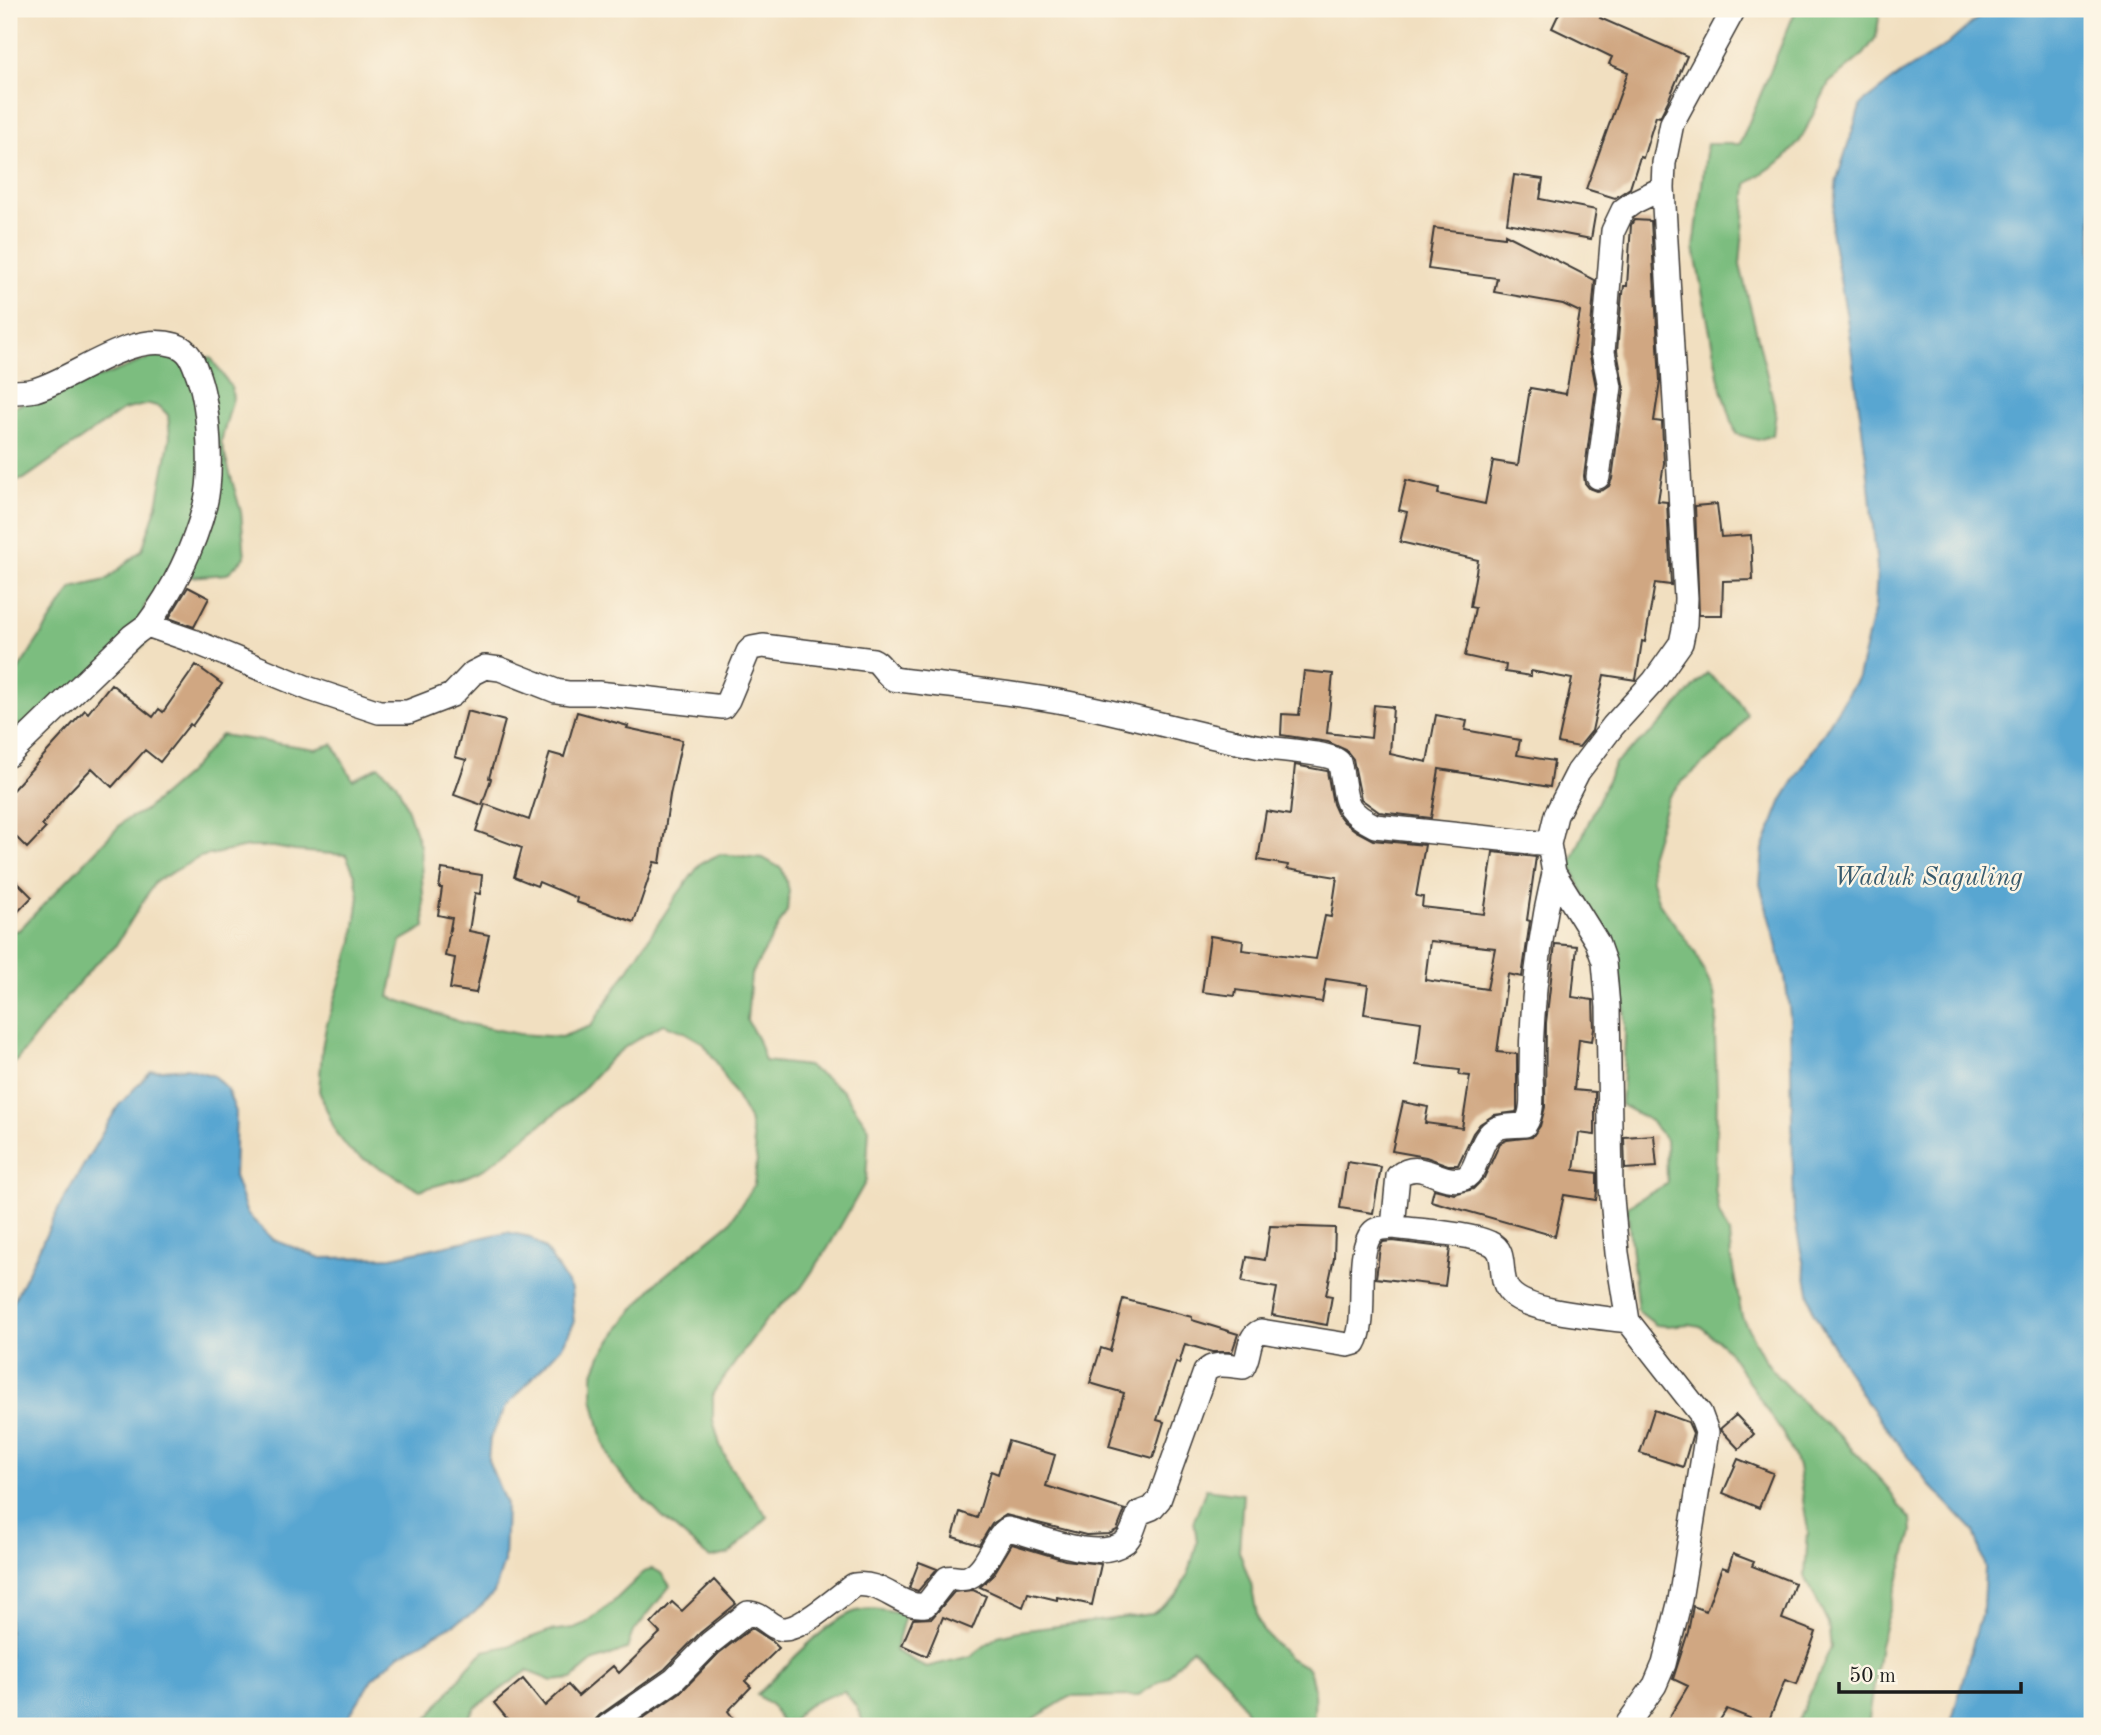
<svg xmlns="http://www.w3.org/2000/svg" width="2101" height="1735" viewBox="0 0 2101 1735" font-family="'Old Standard TT',serif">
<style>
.forest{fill:#7bbd7f;stroke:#4c6c4e;stroke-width:2}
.water{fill:#58a6d1;stroke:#3a6176;stroke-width:2}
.building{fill:#d0a782;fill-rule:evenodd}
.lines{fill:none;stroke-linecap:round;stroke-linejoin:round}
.street-casing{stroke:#3c3935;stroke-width:26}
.street{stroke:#fff;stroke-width:23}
.labels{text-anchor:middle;stroke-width:5;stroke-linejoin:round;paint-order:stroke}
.water-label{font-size:26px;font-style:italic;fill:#375a6d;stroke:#fcf5e5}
</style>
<rect width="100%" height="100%" fill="#fcf5e5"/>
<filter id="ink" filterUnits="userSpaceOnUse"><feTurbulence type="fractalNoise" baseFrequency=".0143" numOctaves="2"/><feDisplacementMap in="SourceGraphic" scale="14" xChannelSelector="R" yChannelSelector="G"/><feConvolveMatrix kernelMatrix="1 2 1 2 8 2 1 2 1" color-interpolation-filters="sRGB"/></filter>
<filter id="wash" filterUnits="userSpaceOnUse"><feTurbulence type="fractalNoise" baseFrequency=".00686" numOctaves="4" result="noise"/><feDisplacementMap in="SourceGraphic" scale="28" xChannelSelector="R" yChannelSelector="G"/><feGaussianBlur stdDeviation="1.57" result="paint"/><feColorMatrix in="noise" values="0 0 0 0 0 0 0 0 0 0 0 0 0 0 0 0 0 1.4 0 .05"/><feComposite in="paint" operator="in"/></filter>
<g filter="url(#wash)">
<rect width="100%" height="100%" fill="#f1dfc0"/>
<path class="forest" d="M 1798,9 L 1879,9 L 1880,12 L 1876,37 L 1864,54 L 1829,83 L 1800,141 L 1785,158 L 1747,184 L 1740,265 L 1776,412 L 1773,435 L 1758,440 L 1736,434 L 1719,380 L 1694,248 L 1707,144 L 1740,144 L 1794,14 Z
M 160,354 L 211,358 L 231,387 L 233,398 L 221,442 L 241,512 L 245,557 L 227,574 L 164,579 L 144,607 L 146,643 L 59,720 L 9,726 L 9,684 L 72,588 L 106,580 L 142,550 L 157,505 L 170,437 L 168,415 L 160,407 L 149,404 L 123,410 L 24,479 L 9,483 L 9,409 L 53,390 L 106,375 Z
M 1707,673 L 1735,697 L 1747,714 L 1735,734 L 1717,752 L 1682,782 L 1668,798 L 1650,857 L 1652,880 L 1658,901 L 1695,952 L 1714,993 L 1717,1016 L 1715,1037 L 1717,1092 L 1715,1188 L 1719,1213 L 1729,1234 L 1731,1258 L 1742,1317 L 1763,1357 L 1777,1376 L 1818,1418 L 1837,1433 L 1887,1487 L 1899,1506 L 1911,1519 L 1912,1532 L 1880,1645 L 1868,1726 L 1799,1726 L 1797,1723 L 1831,1647 L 1828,1624 L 1805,1576 L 1808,1531 L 1798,1467 L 1794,1456 L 1782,1432 L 1726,1348 L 1700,1326 L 1689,1324 L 1667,1326 L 1656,1325 L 1638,1311 L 1627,1206 L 1667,1184 L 1666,1140 L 1651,1121 L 1621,1105 C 1623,1065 1629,1024 1621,985 C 1611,942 1586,904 1570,864 L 1615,763 L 1659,726 Z
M 221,735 L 316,749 L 333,744 L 353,780 L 379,766 L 396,783 L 405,802 L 420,846 L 425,927 L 401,941 L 389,997 L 463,1023 L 519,1034 L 561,1037 L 591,1026 L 675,898 L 701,863 L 720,854 L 763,858 L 782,869 L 789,890 L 787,911 L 751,975 L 747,1020 L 758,1040 L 765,1061 L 807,1066 L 826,1078 L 843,1091 L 869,1128 L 866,1181 L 828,1248 L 801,1288 L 783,1303 L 766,1320 L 713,1393 L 713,1420 L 720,1445 L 729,1465 L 768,1517 L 729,1554 L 710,1558 L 662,1517 L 628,1483 L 613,1465 L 603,1441 L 593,1398 L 593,1375 L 602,1353 L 628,1316 L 658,1281 L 729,1223 L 754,1185 L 757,1162 L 749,1119 L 715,1060 L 703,1043 L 684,1032 L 663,1024 L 628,1045 L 610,1059 L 577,1096 L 486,1168 L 464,1178 L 420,1190 L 351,1152 L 336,1133 L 319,1091 L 322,1048 L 326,1027 L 353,941 L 359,896 L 355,875 L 346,855 L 295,851 L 274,847 L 247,847 L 200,857 L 155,882 L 114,948 L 95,964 L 64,1000 L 9,1070 L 9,932 L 19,930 L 125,820 L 144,811 L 187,774 Z
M 1206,1489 L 1243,1494 L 1239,1551 L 1251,1584 L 1258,1620 L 1263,1631 L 1289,1658 L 1308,1668 C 1316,1686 1315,1706 1313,1726 L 1255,1726 L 1227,1681 L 1192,1648 L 1168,1676 L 1137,1696 L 1069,1697 L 1022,1726 L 865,1726 L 857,1708 L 844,1691 C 825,1698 804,1702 793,1721 L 782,1723 L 772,1706 L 757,1695 C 780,1673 827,1619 857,1611 C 873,1607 889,1611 905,1615 L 895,1651 L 926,1667 L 971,1656 L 998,1636 L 1019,1631 L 1152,1614 L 1176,1596 L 1189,1572 L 1197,1542 L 1194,1520 Z
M 652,1568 L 661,1573 L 670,1586 L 632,1634 L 627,1649 L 592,1662 L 572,1679 L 552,1681 L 527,1671 L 475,1708 L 463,1726 L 422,1726 L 468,1667 L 484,1651 L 508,1646 L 549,1631 L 574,1628 L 586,1623 L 612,1603 L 643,1573 Z"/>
<path class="water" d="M 1988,9 L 2081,9 L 2092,32 L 2092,1726 L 1950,1726 L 1983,1607 L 1985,1568 L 1974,1531 L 1929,1484 L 1863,1397 L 1813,1312 L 1794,1216 L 1790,1016 L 1785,977 L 1760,884 L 1763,849 L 1782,800 L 1858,677 L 1875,607 L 1877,568 L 1867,465 L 1847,318 L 1831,231 L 1837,179 L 1861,104 L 1899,75 L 1948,44 Z
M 187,1068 L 214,1076 L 227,1089 L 236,1112 L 234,1176 L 247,1214 L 274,1240 L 321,1258 L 392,1257 L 507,1232 L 530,1237 L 546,1250 L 571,1289 L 574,1323 L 563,1345 L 505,1408 L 490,1439 L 488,1460 L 506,1504 L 504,1562 L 494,1593 L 474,1613 L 399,1655 L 372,1679 L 343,1726 L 9,1726 L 9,1310 L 61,1204 L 118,1106 L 151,1071 Z"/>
<g id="blocks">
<path class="building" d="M 1561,9 L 1605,9 L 1600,18 L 1687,56 L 1668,101 L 1660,117 L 1656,116 L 1643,158 L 1640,157 L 1630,188 L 1615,198 L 1586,189 L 1628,72 L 1609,64 L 1612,57 L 1552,28 Z
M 1514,175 L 1543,179 L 1540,199 L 1596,210 L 1591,239 L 1507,223 Z
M 1634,220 L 1651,221 L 1660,381 L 1654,421 L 1662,422 L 1664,463 L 1658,501 L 1667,502 L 1671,585 L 1655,583 L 1645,642 L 1642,641 L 1636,680 L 1604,675 L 1592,731 L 1579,747 L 1558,743 L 1572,679 L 1531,671 L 1531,676 L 1505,672 L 1506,665 L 1465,656 L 1475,608 L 1470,607 L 1478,560 L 1400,542 L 1407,512 L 1399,510 L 1406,480 L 1439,488 L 1438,494 L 1485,504 L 1493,461 L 1518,465 L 1530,388 L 1566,394 L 1580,312 L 1563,304 L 1494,292 L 1497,278 L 1428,269 L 1434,228 L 1505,237 L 1505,234 L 1595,280 L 1589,351 L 1596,387 L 1584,476 L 1585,483 L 1589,488 L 1597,491 L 1603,490 L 1609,486 L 1612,479 L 1624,389 L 1617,351 L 1622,294 L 1623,294 L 1624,286 L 1627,286 L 1631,225 Z
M 1717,504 L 1721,537 L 1751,535 L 1753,580 L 1723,581 L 1722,615 L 1699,615 L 1695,506 Z
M 188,587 L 209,598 L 194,627 L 169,618 Z
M 196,665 L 222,684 L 192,726 L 190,724 L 160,762 L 145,750 L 112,787 L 92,768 L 67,794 L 42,825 L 46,828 L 27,848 L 9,830 L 9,794 L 85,710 L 88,713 L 111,684 L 153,717 L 159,709 L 163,712 Z
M 1304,671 L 1333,674 L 1327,733 L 1371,738 L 1374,705 L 1393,707 L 1390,754 L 1427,762 L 1436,715 L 1467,721 L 1465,730 L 1520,740 L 1517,755 L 1554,761 L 1550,787 L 1439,769 L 1431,818 L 1379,812 L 1361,799 L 1353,759 L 1346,750 L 1328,742 L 1281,735 L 1282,714 L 1299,715 Z
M 467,711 L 505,721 L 489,778 L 491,779 L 482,805 L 454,795 L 466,760 L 455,757 Z
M 577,712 L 628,726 L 627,728 L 682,740 L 670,795 L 660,863 L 654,862 L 634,922 L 576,902 L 577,898 L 539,882 L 537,886 L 514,877 L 522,848 L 476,831 L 485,804 L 529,820 L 550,753 L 564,757 Z
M 1295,765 L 1327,771 L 1333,804 L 1337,813 L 1344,822 L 1356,831 L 1373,840 L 1425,845 L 1416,896 L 1423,897 L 1422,907 L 1484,914 L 1493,852 L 1536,857 L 1527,920 L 1530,921 L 1522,977 L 1508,974 L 1497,1052 L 1517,1054 L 1517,1110 L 1516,1112 L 1494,1115 L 1480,1124 L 1473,1133 L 1458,1165 L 1448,1165 L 1426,1157 L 1392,1151 L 1403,1102 L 1428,1107 L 1425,1123 L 1462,1128 L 1470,1076 L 1459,1075 L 1460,1070 L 1416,1065 L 1421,1022 L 1364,1014 L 1368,985 L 1326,979 L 1322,1002 L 1236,990 L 1235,996 L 1202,992 L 1210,936 L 1243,941 L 1242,950 L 1316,959 L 1325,916 L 1331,917 L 1337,877 L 1287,869 L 1288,865 L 1258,860 L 1266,811 L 1290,815 ZM 1430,941 L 1495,948 L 1487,989 L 1425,980 Z
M 442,869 L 482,875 L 480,894 L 475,893 L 469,931 L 489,935 L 476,993 L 450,989 L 455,958 L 445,956 L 452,918 L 438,915 L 442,888 L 439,888 Z
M 9,874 L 32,897 L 9,921 Z
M 1555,944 L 1577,946 L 1572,997 L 1593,1000 L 1594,1029 L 1592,1041 L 1579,1039 L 1574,1090 L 1595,1092 L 1595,1135 L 1579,1133 L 1574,1170 L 1597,1173 L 1597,1191 L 1596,1200 L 1564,1195 L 1555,1236 L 1431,1201 L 1434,1189 L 1454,1194 L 1473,1189 L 1484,1178 L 1500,1143 L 1507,1140 L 1532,1137 L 1540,1126 L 1545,1107 L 1546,1023 Z
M 1654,1135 L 1657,1167 L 1625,1169 L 1624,1137 Z
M 1347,1162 L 1381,1167 L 1373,1213 L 1340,1208 Z
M 1270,1226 L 1335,1228 L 1334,1258 L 1326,1295 L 1332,1296 L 1327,1325 L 1272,1315 L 1277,1288 L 1242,1282 L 1247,1257 L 1265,1260 Z
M 1393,1241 L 1450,1248 L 1445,1286 L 1376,1278 L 1380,1247 L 1383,1242 Z
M 1123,1299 L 1192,1317 L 1192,1320 L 1238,1334 L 1232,1352 L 1212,1352 L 1185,1344 L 1179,1364 L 1176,1362 L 1157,1420 L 1164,1422 L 1153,1458 L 1109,1446 L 1124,1393 L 1090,1383 L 1101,1348 L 1110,1351 Z
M 1654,1410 L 1688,1422 L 1693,1433 L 1683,1467 L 1640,1453 Z
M 1736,1415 L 1754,1434 L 1739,1449 L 1720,1429 Z
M 1008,1441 L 1055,1455 L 1046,1486 L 1125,1510 L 1117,1530 L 1109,1534 L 1086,1535 L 1006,1515 L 992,1524 L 979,1545 L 953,1537 L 960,1512 L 977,1518 L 991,1471 L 998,1474 Z
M 1738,1459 L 1773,1473 L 1759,1508 L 1723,1493 Z
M 1012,1544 L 1065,1560 L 1101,1564 L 1092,1605 L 1057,1597 L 1057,1600 L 1028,1593 L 1023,1607 L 980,1587 L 993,1575 Z
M 1733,1554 L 1754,1562 L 1752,1566 L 1795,1583 L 1782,1619 L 1816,1632 L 1797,1684 L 1785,1680 L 1767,1725 L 1727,1709 L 1716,1726 L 1664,1726 L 1688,1686 L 1673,1679 L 1688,1632 L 1693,1606 L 1706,1611 L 1722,1567 L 1728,1569 Z
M 919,1562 L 937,1569 L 918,1591 L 909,1588 Z
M 714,1580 L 736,1604 L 700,1633 L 665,1669 L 600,1715 L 596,1719 L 594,1726 L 513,1726 L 494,1703 L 523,1679 L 545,1706 L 568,1685 L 578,1696 L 613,1666 L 619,1673 L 660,1633 L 651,1624 L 672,1602 L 682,1611 Z
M 973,1590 L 986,1596 L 972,1629 L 943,1617 L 927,1656 L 902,1645 L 913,1619 L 932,1618 L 954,1592 Z
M 752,1628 L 772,1641 L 779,1648 L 745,1681 L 751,1687 L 728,1711 L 739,1726 L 632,1726 L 682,1691 L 719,1653 Z"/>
</g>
</g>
<g filter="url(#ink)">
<use href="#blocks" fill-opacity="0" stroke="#3c3935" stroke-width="2"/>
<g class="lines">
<defs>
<path id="street" d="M 9,392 C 17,392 27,392 35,390 C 78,377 130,331 175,345 C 191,350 194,364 199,378 C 209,408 213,474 205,505 C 194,547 173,591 147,625
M 1598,477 L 1610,387 L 1603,352 L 1613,231 L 1623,210 L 1634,202 L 1663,188
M 9,755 L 132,636 L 147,625 L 193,641 L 310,689 L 379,712 L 408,712 L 452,695 L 473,673 L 485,667 L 500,669 L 556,691 L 569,693 L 598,693 L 723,707 L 728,700 L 748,652 L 752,648 L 763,646 L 873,660 C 881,663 884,673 893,679 C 952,687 1011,692 1068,703 C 1132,715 1193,734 1256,746 C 1274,750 1330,752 1339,762 C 1349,798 1337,807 1375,826 L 1549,844
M 1554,873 C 1539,937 1531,1006 1531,1072 C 1531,1088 1535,1111 1525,1125 C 1516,1126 1506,1125 1498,1128 C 1476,1137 1480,1176 1461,1179 C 1438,1184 1421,1158 1398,1176 L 1393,1227 C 1419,1231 1468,1233 1490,1243 C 1509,1251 1497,1276 1509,1291 C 1526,1313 1600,1317 1628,1321
M 608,1726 L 674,1680 L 710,1643 L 748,1613 C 763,1613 769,1628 783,1629 C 802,1630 838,1596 854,1585 C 883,1580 900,1609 926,1605 L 947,1578 C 954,1576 962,1581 969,1577 C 989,1568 995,1535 1008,1529 C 1039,1535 1097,1564 1125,1542 C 1133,1535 1135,1522 1139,1513 L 1152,1508 L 1159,1500 L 1205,1372 C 1214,1361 1230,1366 1243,1367 C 1251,1355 1246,1337 1261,1331 L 1348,1345 L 1355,1343 C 1369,1320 1354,1252 1372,1233 C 1377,1227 1386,1228 1393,1227
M 1626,1726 L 1655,1685 L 1664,1664 L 1680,1600 L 1707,1432 L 1700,1413 L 1628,1321 L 1617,1253 L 1611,1187 L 1608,1007 L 1604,962 L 1597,942 L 1554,873 L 1549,844 L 1556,815 L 1578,772 L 1613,726 L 1654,681 L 1681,643 L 1685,624 L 1686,598 L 1663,188 L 1664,163 L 1672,123 L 1734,9"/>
</defs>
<use href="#street" class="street-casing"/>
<use href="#street" class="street"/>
</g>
</g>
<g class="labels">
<g class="water-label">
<text x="1928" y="885">Waduk Saguling</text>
</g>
</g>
<rect width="2101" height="1735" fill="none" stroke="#fcf5e5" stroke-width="35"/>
<path d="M1839 1682v10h182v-10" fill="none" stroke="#1c1c1c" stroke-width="3.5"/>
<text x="1849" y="1682" font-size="21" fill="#1c1c1c" stroke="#fcf5e5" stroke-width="5" paint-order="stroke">50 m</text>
</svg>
